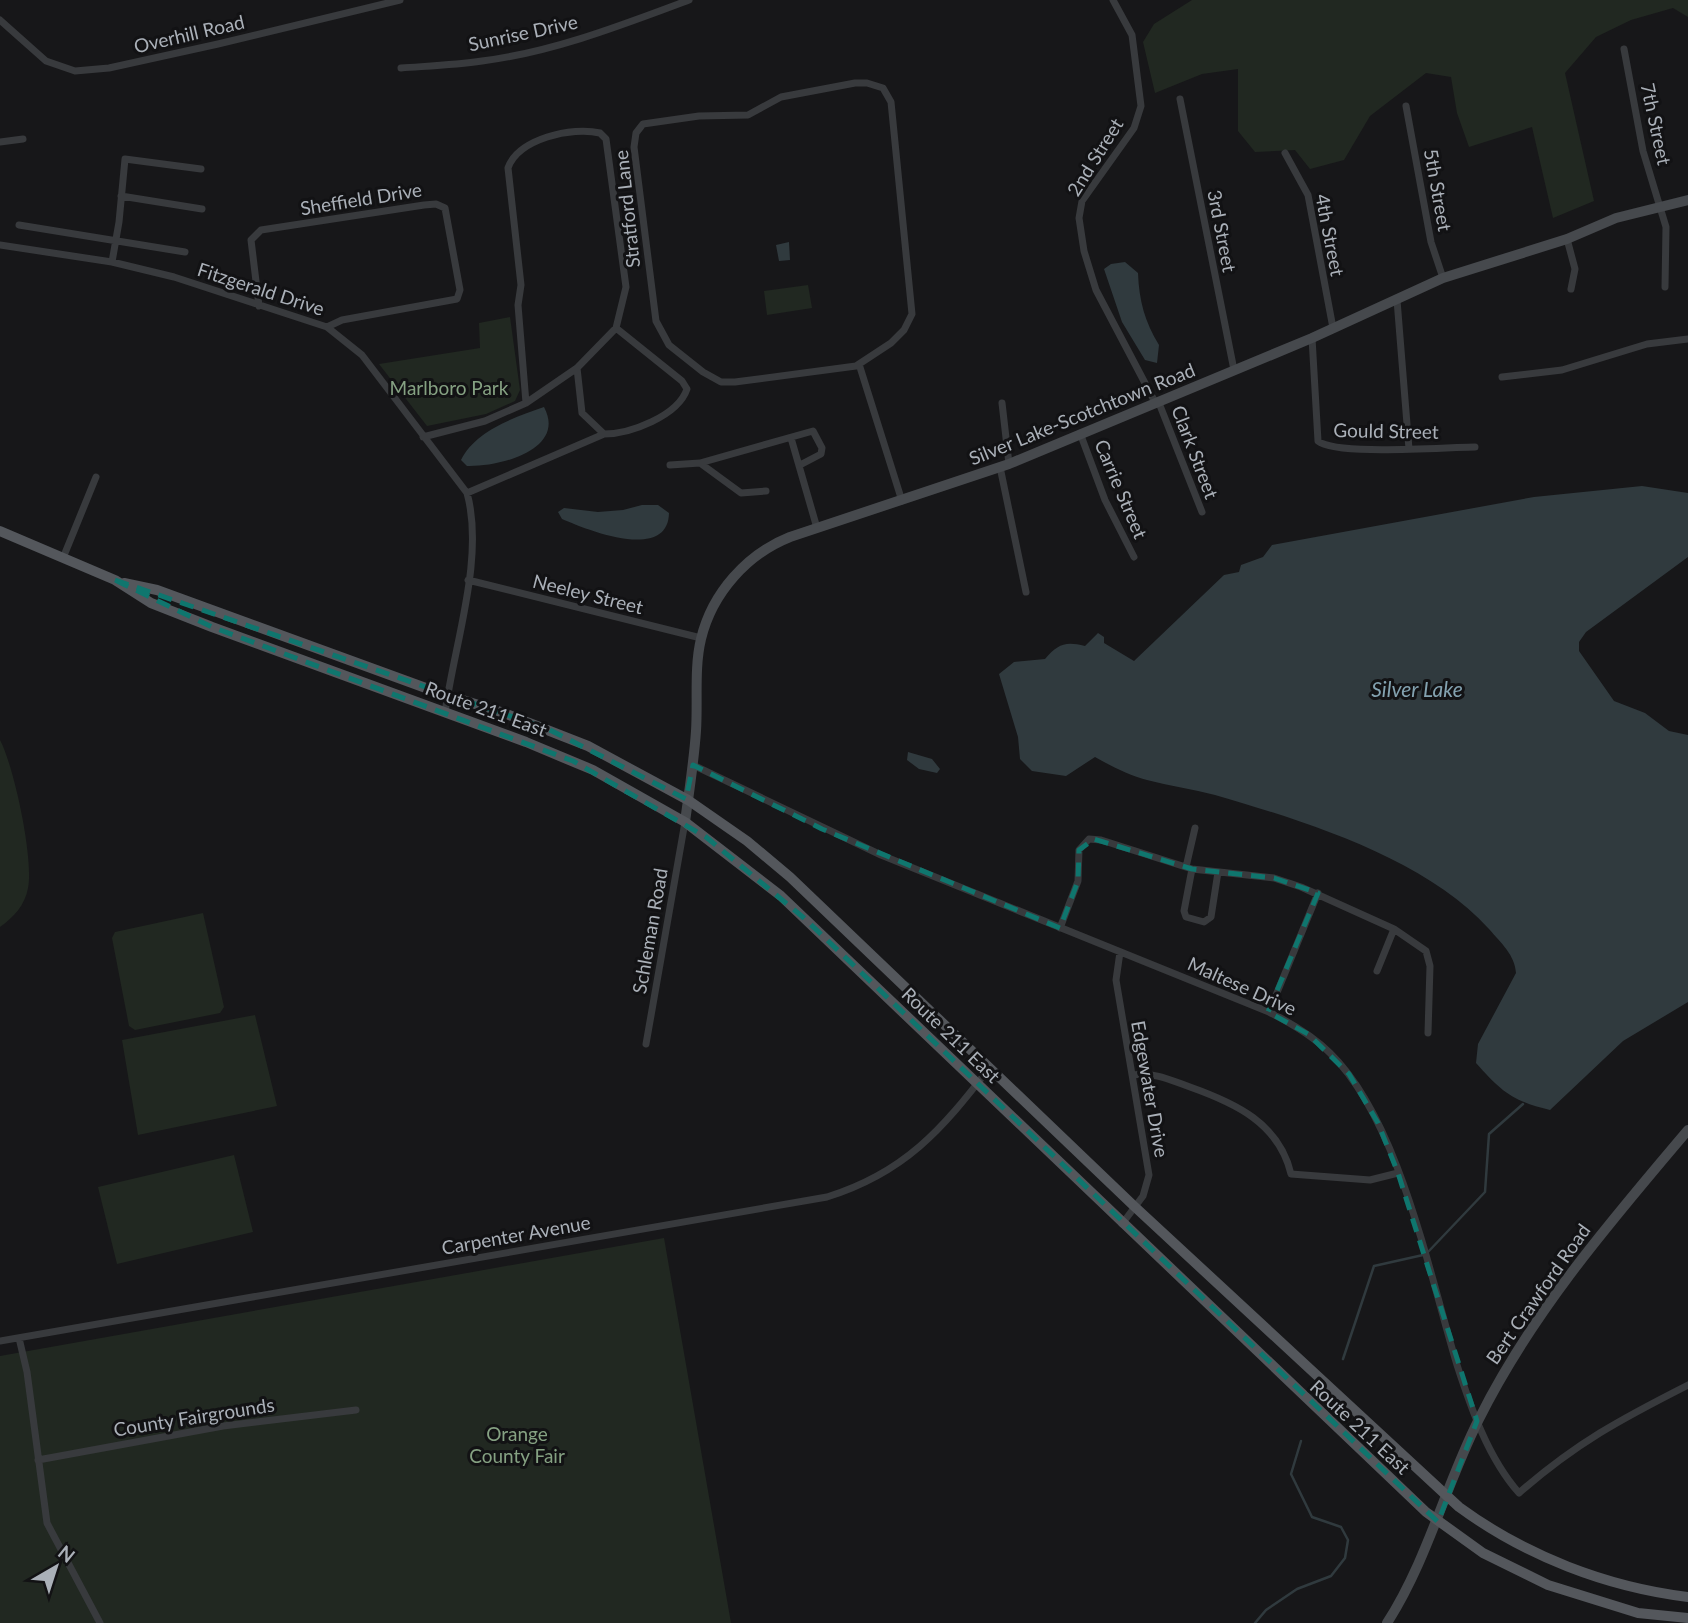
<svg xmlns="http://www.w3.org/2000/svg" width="1688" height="1623" viewBox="0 0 1688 1623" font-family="Lato,sans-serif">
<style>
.green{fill:#212821}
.water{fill:#303a3e}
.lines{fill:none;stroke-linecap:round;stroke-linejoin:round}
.stream{stroke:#303a3e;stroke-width:2.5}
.street{stroke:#383a3d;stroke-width:7}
.secondary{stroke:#46494d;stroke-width:10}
.primary{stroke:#54575c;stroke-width:10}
.marked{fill:none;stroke:#0f766e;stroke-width:5;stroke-dasharray:14 9;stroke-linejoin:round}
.labels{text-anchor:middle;stroke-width:6;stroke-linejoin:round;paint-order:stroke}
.street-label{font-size:19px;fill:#aab0b8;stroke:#121214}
.park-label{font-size:19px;fill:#85a182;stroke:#121214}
.water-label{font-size:21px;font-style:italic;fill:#83a2b0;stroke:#121214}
</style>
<rect width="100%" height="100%" fill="#171719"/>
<path class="green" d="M 1192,0 L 1688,0 L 1688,17 L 1673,8 L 1631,20 L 1596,37 L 1565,73 L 1594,201 L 1553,218 L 1532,127 L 1469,147 L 1457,113 L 1451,77 L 1426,73 L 1370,116 L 1344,160 L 1310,169 L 1295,150 L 1255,152 L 1238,131 L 1238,69 L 1202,74 L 1155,93 L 1143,42 L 1154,24 Z
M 808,285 L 812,308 L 767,315 L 764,291 Z
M 510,317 L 520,390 L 515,401 L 486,414 L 427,426 L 379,364 L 480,348 L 479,323 Z
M 0,740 C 14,766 34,860 28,888 C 25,905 14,917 0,927 Z
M 203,913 L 224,1007 L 220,1013 L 135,1030 L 129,1026 L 112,938 L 115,932 Z
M 255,1015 L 277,1106 L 138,1135 L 122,1040 Z
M 234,1155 L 253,1232 L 117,1264 L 98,1187 Z
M 664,1238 L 731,1623 L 0,1623 L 0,1356 Z"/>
<path class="water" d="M 789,242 L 790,260 L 779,261 L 776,245 Z
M 1125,262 L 1138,273 C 1139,301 1145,322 1159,345 L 1157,363 L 1145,360 L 1122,322 L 1104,269 L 1111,264 Z
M 544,407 C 567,450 499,467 467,466 L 461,460 C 475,431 515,417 544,407 Z
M 1642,486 L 1688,493 L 1688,557 L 1586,632 L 1579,642 L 1579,651 L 1614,701 L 1645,713 L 1669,731 L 1688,735 L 1688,1002 L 1623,1041 L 1550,1110 C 1512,1101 1501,1091 1476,1063 L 1478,1044 L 1516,973 C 1515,955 1501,943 1489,929 C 1425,858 1304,821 1215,795 C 1193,789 1169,786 1147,780 C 1130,776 1111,766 1095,757 L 1066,776 L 1032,771 L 1020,759 L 1018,737 L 999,674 L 1014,662 L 1045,659 C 1058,644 1065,641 1085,646 L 1098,633 L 1104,637 L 1104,643 L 1134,661 L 1224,575 L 1239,572 L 1241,565 L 1263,557 L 1272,545 L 1534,497 Z
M 642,505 L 658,505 L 669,513 C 668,563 585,529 562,519 L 558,512 L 564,508 L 598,512 L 623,510 Z
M 908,752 L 932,759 L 940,769 L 937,773 L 919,769 L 907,760 Z"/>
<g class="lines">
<path class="stream" d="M 1428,1252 L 1485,1192 L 1489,1134 L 1523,1104
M 1343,1359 L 1374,1266 L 1423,1255
M 1255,1623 L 1266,1610 L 1297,1589 L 1331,1576 L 1345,1558 L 1348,1540 L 1341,1527 L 1312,1517 L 1291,1474 L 1301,1441"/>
<path class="street" d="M 1113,0 L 1132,35 L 1141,106 L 1134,128 L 1082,201 L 1079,218 L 1084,251 L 1096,290 L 1156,404
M 0,20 L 46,61 L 75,71 L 109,68 L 218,44 L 400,0
M 1624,49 L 1643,151 L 1666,227 L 1665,287
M 401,68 C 428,66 455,65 482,61 C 553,52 622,25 689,0
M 855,83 L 867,83 L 883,88 L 891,102 L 912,314 L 904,330 L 891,343 L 856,366 L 735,382 L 721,382 L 703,372 L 669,345 L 656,321 L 634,147 L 636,133 L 643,124 L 699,116 L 748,115 L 781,97 Z
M 1180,99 L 1234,370
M 1406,106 L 1431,242 L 1443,278
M 0,142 L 23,139
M 1285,153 L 1308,195 L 1333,328
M 121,196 L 202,209
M 19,225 L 185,252
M 1567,239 L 1575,269 L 1571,289
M 0,245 L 112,262 L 174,277 L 327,327 L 362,355 L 467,493 C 485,558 454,645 445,713
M 112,262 L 119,222 L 125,159 L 201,169
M 1397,300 L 1409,449
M 259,306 L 251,240 L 261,230 L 424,205 L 436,204 L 445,208 L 460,290 L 457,299 L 342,320 L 327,327
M 1312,338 L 1318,441 C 1336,456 1446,447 1475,447
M 859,364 L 902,501
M 577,368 L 582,413 L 604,434 C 630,434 678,416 687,389 L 682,381 L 616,328
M 1502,377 L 1562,370 L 1647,344 L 1688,339
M 1002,403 L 1009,464
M 1159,403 L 1202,512
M 1080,433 L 1105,500 L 1134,557
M 423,437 L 485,421 L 526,403 L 577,368 L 616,328 L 626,287 L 606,139 L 600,133 C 572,126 518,139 508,168 L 521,285 L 518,305 L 526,403
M 791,438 L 817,528
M 700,463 L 813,431 L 822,448 L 821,454 L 800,465
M 670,465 L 700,463 L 741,493 L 766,491
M 1000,467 L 1026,592
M 467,493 L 604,434
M 63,558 L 96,477
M 468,580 L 701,638
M 693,765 L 881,855 L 1269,1012 C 1291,1023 1312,1035 1330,1053 C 1399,1120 1429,1273 1457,1365 C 1471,1408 1488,1458 1519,1493 C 1576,1443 1621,1419 1688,1385
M 1186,867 L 1195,828
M 1192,869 L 1184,911 L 1186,917 L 1204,922 L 1211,917 L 1218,872
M 1060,928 L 1078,881 L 1079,850 L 1089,839 L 1101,840 L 1192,869 L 1274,878 L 1301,887 L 1394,929 L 1426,951 L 1430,966 L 1428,1033
M 1120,952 L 1116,980 L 1149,1175 L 1143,1196 L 1122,1224
M 1377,971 L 1394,929
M 1269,1012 L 1318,893
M 646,1044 L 685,822
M 1133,1075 C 1155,1072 1170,1080 1190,1087 C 1235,1103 1279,1123 1291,1174 L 1370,1180 L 1398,1173
M 19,1338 L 27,1372 L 47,1523 L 100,1623
M 0,1341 L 827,1197 C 904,1173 942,1130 990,1067
M 38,1460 L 223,1426 L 356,1410"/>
<path class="secondary" d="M 685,822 C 689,792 694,761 696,731 C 698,701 694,668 701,639 C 712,593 747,554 790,537 L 1009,464 L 1312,338 L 1443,278 L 1567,239 L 1616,218 L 1688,200
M 1387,1623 C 1428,1559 1445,1486 1479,1419 C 1533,1311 1611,1221 1688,1130"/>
<path class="primary" d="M 0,531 L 115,580 L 151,603 L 212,627 L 526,742 L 593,770 L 685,822 L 781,896 L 1426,1512 L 1483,1553 L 1548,1585 L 1638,1613 L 1688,1618
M 124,583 L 157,590 L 434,691 L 504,713 L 588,746 L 688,800 L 747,841 L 790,877 L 1135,1207 L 1459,1507 C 1526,1556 1606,1587 1688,1597"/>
</g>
<path class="marked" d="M 115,580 L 548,729 L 686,799 L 693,765 L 822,829 L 1060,928 L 1078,881 L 1079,850 L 1094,839 L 1192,869 L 1274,878 L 1318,893 L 1268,1012 L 1308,1034 L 1349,1074 L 1378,1123 L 1398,1173 L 1477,1421 L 1438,1522 L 804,918 L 706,837 L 573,761 L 212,627 Z"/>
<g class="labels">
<g class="street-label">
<text transform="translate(523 33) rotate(-12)" y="7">Sunrise Drive</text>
<text transform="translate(189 34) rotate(-13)" y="7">Overhill Road</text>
<text transform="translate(1656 124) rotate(78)" y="7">7th Street</text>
<text transform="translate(1095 157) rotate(-58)" y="7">2nd Street</text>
<text transform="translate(1438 190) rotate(80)" y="7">5th Street</text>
<text transform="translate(361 199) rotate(-9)" y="7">Sheffield Drive</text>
<text transform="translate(627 209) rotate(-96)" y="7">Stratford Lane</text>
<text transform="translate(1222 231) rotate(79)" y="7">3rd Street</text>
<text transform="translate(1330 235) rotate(79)" y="7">4th Street</text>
<text transform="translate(261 289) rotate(18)" y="7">Fitzgerald Drive</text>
<text transform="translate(1082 414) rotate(-22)" y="7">Silver Lake-Scotchtown Road</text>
<text transform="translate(1386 431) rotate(1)" y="7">Gould Street</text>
<text transform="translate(1195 452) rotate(69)" y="7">Clark Street</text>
<text transform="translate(1121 489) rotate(67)" y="7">Carrie Street</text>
<text transform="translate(588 594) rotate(14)" y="7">Neeley Street</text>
<text transform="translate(486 709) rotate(20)" y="7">Route 211 East</text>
<text transform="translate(650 931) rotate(-80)" y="7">Schleman Road</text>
<text transform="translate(1242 986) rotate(24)" y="7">Maltese Drive</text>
<text transform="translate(951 1035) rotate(44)" y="7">Route 211 East</text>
<text transform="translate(1150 1089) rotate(80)" y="7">Edgewater Drive</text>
<text transform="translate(516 1235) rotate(-10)" y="7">Carpenter Avenue</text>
<text transform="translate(1538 1294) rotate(-55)" y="7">Bert Crawford Road</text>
<text transform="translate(194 1417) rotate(-9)" y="7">County Fairgrounds</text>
<text transform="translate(1360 1427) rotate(43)" y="7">Route 211 East</text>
</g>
<g class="park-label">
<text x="449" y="395">Marlboro Park</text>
<text x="517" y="1441">Orange<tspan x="517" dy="22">County Fair</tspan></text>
</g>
<g class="water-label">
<text x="1417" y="697">Silver Lake</text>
</g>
</g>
<g transform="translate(56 1567) rotate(39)" stroke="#121214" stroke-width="5" paint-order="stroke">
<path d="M0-5L12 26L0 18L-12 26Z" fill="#aab0b8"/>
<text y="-10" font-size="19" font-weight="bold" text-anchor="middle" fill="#aab0b8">N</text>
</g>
</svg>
